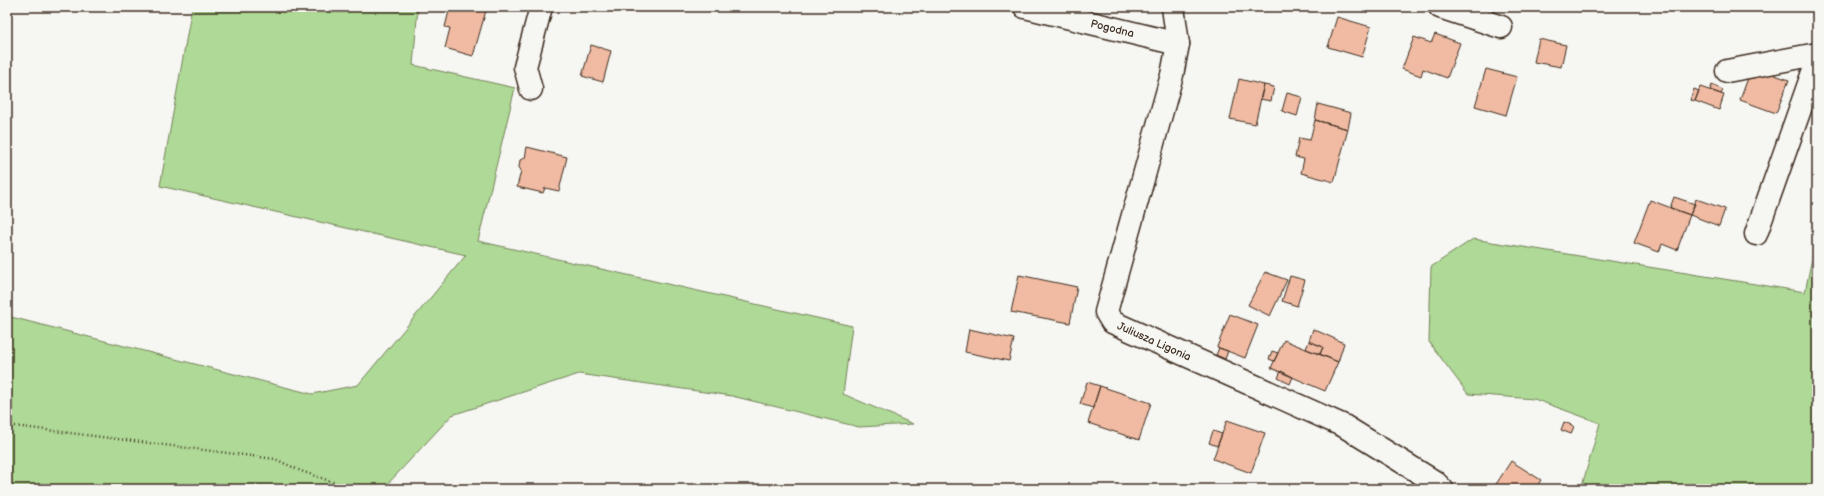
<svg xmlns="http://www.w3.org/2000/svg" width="1824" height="496" viewBox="0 0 1824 496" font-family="'Balsamiq Sans',sans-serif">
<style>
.green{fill:#aed996;stroke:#74825a}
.building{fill:#f0bba2;stroke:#3b2a1e}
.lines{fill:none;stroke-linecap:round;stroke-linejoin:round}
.minor-casing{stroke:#3b2a1e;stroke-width:25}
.path{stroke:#3b2a1e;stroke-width:2.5;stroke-dasharray:1 3;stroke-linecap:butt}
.minor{stroke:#f6f6f2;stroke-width:22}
.labels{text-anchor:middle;stroke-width:3;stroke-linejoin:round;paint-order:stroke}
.street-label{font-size:11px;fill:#3b2a1e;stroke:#f6f6f2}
</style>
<rect width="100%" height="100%" fill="#f6f6f2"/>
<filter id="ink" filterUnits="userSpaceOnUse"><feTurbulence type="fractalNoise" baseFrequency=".025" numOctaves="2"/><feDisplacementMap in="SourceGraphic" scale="8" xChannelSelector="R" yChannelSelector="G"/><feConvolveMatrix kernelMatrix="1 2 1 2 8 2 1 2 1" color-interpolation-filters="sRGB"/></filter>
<g filter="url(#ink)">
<path class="green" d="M 192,7 L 418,7 L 413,65 L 515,88 L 478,241 L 852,326 L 843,394 L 913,424 L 859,427 L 732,396 L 579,374 L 452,415 L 383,489 L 7,489 L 7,316 L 312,394 L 358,385 L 466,255 L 160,186 Z
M 1817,234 L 1817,489 L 1581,489 L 1600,423 L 1534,399 L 1468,394 L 1429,342 L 1431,267 L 1473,239 L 1805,292 Z"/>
<path class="building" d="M 450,7 L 487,7 L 473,56 L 445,48 L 450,28 L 445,27 Z
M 1337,17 L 1371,27 L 1362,57 L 1328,47 Z
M 1435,34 L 1460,43 L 1447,78 L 1423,69 L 1421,76 L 1402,69 L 1414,37 L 1431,43 Z
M 1539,39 L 1566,45 L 1561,67 L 1534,62 Z
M 591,45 L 611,51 L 603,82 L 582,76 Z
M 1752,67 L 1789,80 L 1776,113 L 1740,100 Z
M 1486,69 L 1517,77 L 1506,115 L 1475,106 Z
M 1239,79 L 1264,85 L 1255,124 L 1230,119 Z
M 1264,85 L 1274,87 L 1271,101 L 1260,99 Z
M 1712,85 L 1723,90 L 1721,94 L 1710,90 Z
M 1700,87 L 1724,95 L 1719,110 L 1695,101 Z
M 1694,89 L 1699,91 L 1695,101 L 1690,100 Z
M 1287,93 L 1302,97 L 1297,116 L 1282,111 Z
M 1318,104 L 1351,113 L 1348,129 L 1315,120 Z
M 1315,120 L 1348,129 L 1334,182 L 1301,173 L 1304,159 L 1295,157 L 1299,138 L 1310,140 Z
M 527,147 L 567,157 L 559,191 L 545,188 L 543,193 L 517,187 L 521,171 L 519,167 L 520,160 L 525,158 Z
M 1674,197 L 1695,204 L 1690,215 L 1670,208 Z
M 1696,199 L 1725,209 L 1719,226 L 1690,215 Z
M 1650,200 L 1690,215 L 1677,250 L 1662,244 L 1659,252 L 1634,243 Z
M 1265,272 L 1287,280 L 1270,316 L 1248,305 Z
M 1019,275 L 1077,287 L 1070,323 L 1011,312 Z
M 1290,276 L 1305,280 L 1297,306 L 1282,301 Z
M 1230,314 L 1258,325 L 1245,358 L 1217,347 Z
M 969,329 L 1014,339 L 1009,361 L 965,352 Z
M 1313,329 L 1344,343 L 1338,362 L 1320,354 L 1323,347 L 1309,341 Z
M 1284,340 L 1338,362 L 1325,391 L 1271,368 Z
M 1309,341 L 1323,347 L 1320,354 L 1306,349 Z
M 1219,348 L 1228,351 L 1225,359 L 1216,355 Z
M 1272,351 L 1278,353 L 1274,361 L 1269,359 Z
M 1281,371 L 1293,377 L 1290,384 L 1278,378 Z
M 1087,382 L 1100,386 L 1093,408 L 1080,404 Z
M 1100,386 L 1151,403 L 1139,440 L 1088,423 Z
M 1227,420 L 1265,433 L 1251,473 L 1213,459 Z
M 1564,422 L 1574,426 L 1571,434 L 1561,430 Z
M 1213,431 L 1222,434 L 1217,446 L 1209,443 Z
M 1511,461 L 1541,480 L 1535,489 L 1493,489 Z"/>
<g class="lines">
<defs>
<g id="minor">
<path id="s1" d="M 1025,7 L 1178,44"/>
<path id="s2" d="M 1173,7 L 1178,44 L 1172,75 L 1106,312 L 1112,322 L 1344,426 L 1435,482 L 1442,489"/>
<path d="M 1440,7 L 1501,27"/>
<path d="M 1727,71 L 1817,54"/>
<path d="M 531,89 L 525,67 L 541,7"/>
<path d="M 1756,234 L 1817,61"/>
</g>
</defs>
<use href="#minor" class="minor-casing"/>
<path class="path" d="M 7,425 L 275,459 L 301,471 L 353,489"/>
<use href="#minor" class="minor"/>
</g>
</g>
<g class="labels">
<g class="street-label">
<text dy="4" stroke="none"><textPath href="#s1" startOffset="90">Pogodna</textPath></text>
<text dy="4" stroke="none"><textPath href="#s2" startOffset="373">Juliusza Ligonia</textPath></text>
</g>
</g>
<rect width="1824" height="496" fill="none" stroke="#f6f6f2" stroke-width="24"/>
<rect x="12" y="12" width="1800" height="472" fill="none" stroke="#3b2a1e" stroke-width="1.5" filter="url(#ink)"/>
</svg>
